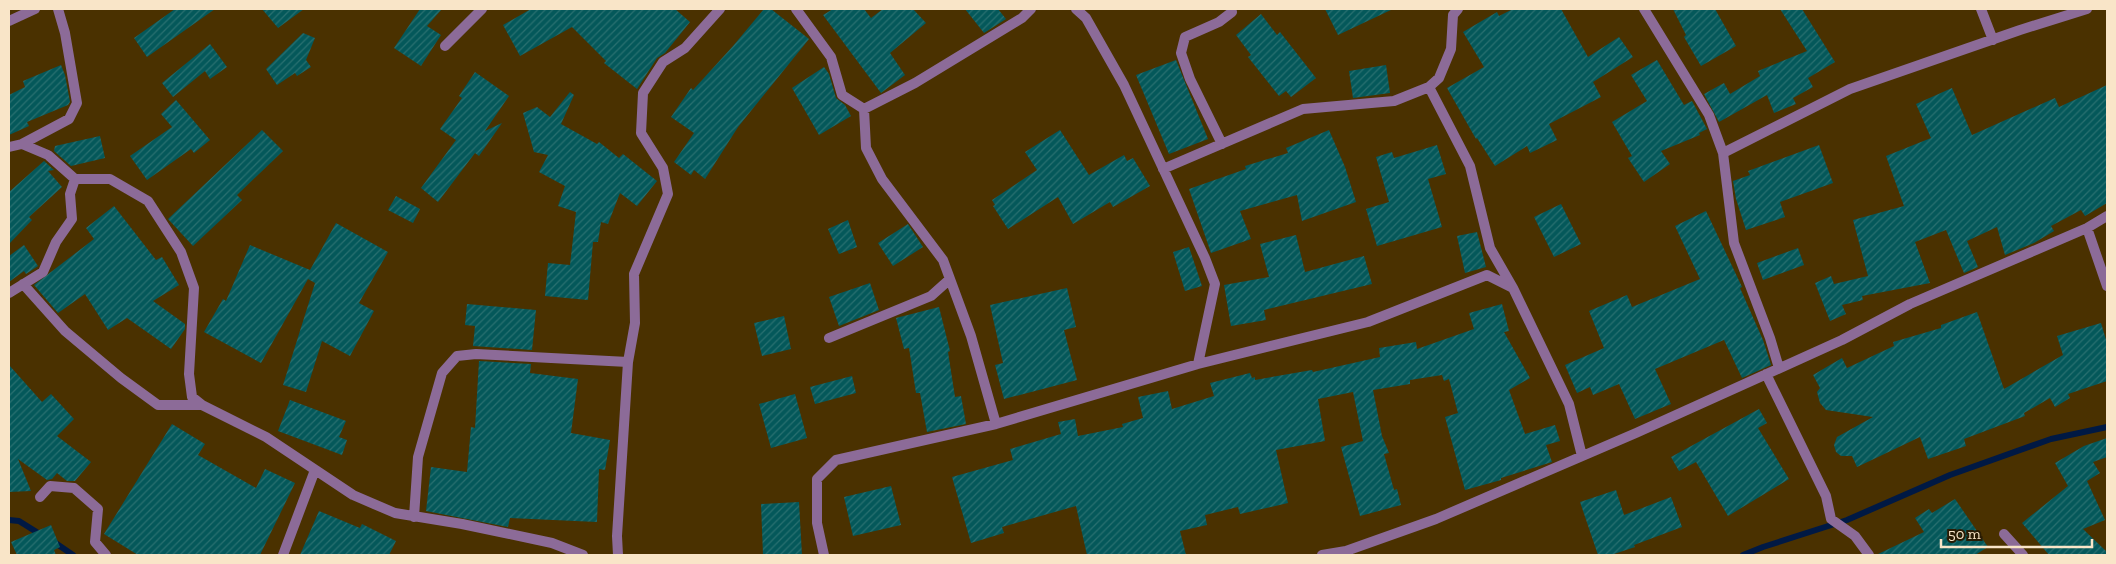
<svg xmlns="http://www.w3.org/2000/svg" width="2116" height="564" viewBox="0 0 2116 564" font-family="'Zilla Slab',serif">
<style>
.lines{fill:none;stroke-linecap:round;stroke-linejoin:round}
.stream{stroke:#001944;stroke-width:6}
.building{fill:url(#building-hatch)}
.minor{stroke:#8c6b98;stroke-width:10}
</style>
<defs>
<pattern id="building-hatch" width="6" height="6" patternUnits="userSpaceOnUse" patternTransform="scale(1.25)"><rect width="6" height="6" fill="#04585a"/><path d="M-1 1l2-2M0 6l6-6M5 7l2-2" fill="none" stroke="#297070"/></pattern>
</defs>
<rect width="100%" height="100%" fill="#4a3100"/>
<g class="lines">
<path class="stream" d="M 9,520 L 19,521 L 43,536
M 54,542 L 73,555
M 1743,555 L 1763,547 L 1847,520 L 1950,475 L 2051,439 L 2107,427"/>
</g>
<path class="building" d="M 175,9 L 215,9 L 147,57 L 134,38 Z
M 262,9 L 304,9 L 278,28 Z
M 420,9 L 442,9 L 427,26 L 441,35 L 421,66 L 394,48 Z
M 531,9 L 675,9 L 690,22 L 665,53 L 657,58 L 637,89 L 604,63 L 606,61 L 572,27 L 520,56 L 503,25 Z
M 764,9 L 771,9 L 809,39 L 738,127 L 705,179 L 694,170 L 691,175 L 674,162 L 694,133 L 671,117 L 691,88 L 693,90 L 733,46 Z
M 833,9 L 864,9 L 871,18 L 883,9 L 913,9 L 926,23 L 890,53 L 905,75 L 881,93 L 823,15 Z
M 965,9 L 998,9 L 1006,19 L 984,33 Z
M 1325,9 L 1393,9 L 1338,35 Z
M 1513,9 L 1561,9 L 1588,57 L 1619,37 L 1633,57 L 1593,82 L 1601,97 L 1549,124 L 1557,140 L 1530,153 L 1527,146 L 1495,166 L 1477,138 L 1476,139 L 1447,88 L 1484,67 L 1463,32 L 1497,12 L 1499,16 Z
M 1673,9 L 1715,9 L 1736,46 L 1701,66 L 1684,37 L 1686,35 Z
M 1780,9 L 1802,9 L 1835,62 L 1808,78 L 1813,87 L 1793,98 L 1796,104 L 1774,113 L 1767,95 L 1719,122 L 1704,94 L 1724,83 L 1730,94 L 1760,76 L 1758,71 L 1807,51 Z
M 1261,14 L 1277,35 L 1280,32 L 1316,78 L 1291,97 L 1286,91 L 1279,96 L 1248,57 L 1251,55 L 1236,35 Z
M 303,33 L 315,38 L 306,60 L 311,67 L 297,76 L 295,73 L 277,85 L 266,69 Z
M 210,44 L 227,67 L 210,79 L 205,71 L 173,97 L 162,83 Z
M 1176,60 L 1208,139 L 1169,154 L 1136,75 Z
M 1657,60 L 1684,105 L 1692,101 L 1707,129 L 1699,133 L 1700,135 L 1661,151 L 1670,164 L 1644,182 L 1628,158 L 1632,156 L 1612,122 L 1647,101 L 1631,75 Z
M 61,65 L 65,75 L 70,102 L 68,105 L 27,122 L 29,126 L 9,135 L 9,95 L 25,87 L 23,81 Z
M 1386,65 L 1390,93 L 1353,98 L 1349,71 Z
M 824,67 L 829,74 L 836,98 L 845,105 L 851,116 L 819,135 L 792,88 Z
M 475,72 L 509,96 L 485,131 L 502,123 L 479,156 L 475,153 L 438,202 L 421,188 L 456,140 L 440,129 L 462,98 L 459,96 Z
M 2107,85 L 2107,203 L 2085,216 L 2081,210 L 2051,226 L 2054,231 L 2034,243 L 2005,255 L 1997,227 L 1967,241 L 1978,267 L 1964,273 L 1946,230 L 1915,242 L 1930,283 L 1862,296 L 1863,300 L 1842,305 L 1846,314 L 1830,321 L 1815,283 L 1831,276 L 1834,284 L 1868,276 L 1853,220 L 1904,206 L 1886,156 L 1931,138 L 1916,104 L 1952,88 L 1972,135 L 2055,98 L 2059,107 Z
M 570,92 L 574,95 L 561,124 L 597,144 L 599,142 L 619,158 L 623,154 L 657,181 L 637,206 L 620,193 L 608,224 L 601,222 L 598,242 L 593,242 L 588,300 L 545,296 L 548,263 L 570,265 L 576,212 L 558,206 L 565,186 L 539,172 L 548,155 L 534,152 L 523,113 L 537,107 L 550,117 Z
M 176,100 L 210,140 L 194,153 L 191,149 L 147,180 L 130,156 L 172,127 L 161,114 Z
M 262,130 L 283,151 L 237,195 L 242,200 L 193,246 L 168,219 Z
M 1060,130 L 1089,175 L 1124,155 L 1127,161 L 1133,158 L 1150,186 L 1113,207 L 1110,202 L 1073,224 L 1058,197 L 1008,229 L 993,206 L 995,205 L 992,200 L 1037,170 L 1025,152 Z
M 1329,130 L 1345,167 L 1356,202 L 1302,221 L 1297,195 L 1240,211 L 1251,239 L 1211,253 L 1189,189 L 1246,169 L 1245,166 L 1288,153 L 1286,148 Z
M 100,136 L 105,158 L 71,166 L 54,151 L 55,146 Z
M 1437,145 L 1446,174 L 1428,179 L 1442,227 L 1377,246 L 1366,209 L 1389,202 L 1376,157 L 1392,152 L 1394,158 Z
M 1819,145 L 1833,183 L 1780,202 L 1785,217 L 1746,230 L 1736,199 L 1733,181 L 1750,175 L 1748,171 Z
M 44,161 L 54,170 L 48,171 L 62,187 L 29,217 L 32,220 L 9,244 L 9,192 Z
M 396,196 L 420,209 L 413,223 L 388,210 Z
M 1561,204 L 1581,244 L 1554,257 L 1534,217 Z
M 114,206 L 156,260 L 162,257 L 179,285 L 153,301 L 185,324 L 185,329 L 171,349 L 127,318 L 108,330 L 85,294 L 58,313 L 34,285 L 94,239 L 86,228 Z
M 1706,211 L 1742,287 L 1740,288 L 1763,340 L 1771,365 L 1742,378 L 1724,340 L 1655,369 L 1671,404 L 1635,419 L 1619,384 L 1593,395 L 1590,387 L 1577,393 L 1565,365 L 1604,348 L 1589,311 L 1627,295 L 1632,307 L 1700,279 L 1675,226 Z
M 848,220 L 857,247 L 839,254 L 828,229 Z
M 336,223 L 388,252 L 359,303 L 374,311 L 350,356 L 322,341 L 306,392 L 283,385 L 315,283 L 308,279 L 261,363 L 204,332 L 223,299 L 226,301 L 250,245 L 310,270 Z
M 908,224 L 923,247 L 893,266 L 878,243 Z
M 1477,232 L 1486,267 L 1465,273 L 1457,236 Z
M 1296,235 L 1305,272 L 1364,256 L 1372,284 L 1264,310 L 1266,320 L 1231,326 L 1224,285 L 1269,277 L 1260,244 Z
M 24,245 L 38,266 L 26,274 L 24,271 L 9,282 L 9,256 Z
M 1189,247 L 1202,286 L 1185,291 L 1173,252 Z
M 1798,248 L 1804,265 L 1763,280 L 1757,263 Z
M 870,283 L 879,310 L 839,326 L 829,297 Z
M 1067,288 L 1076,327 L 1064,330 L 1077,380 L 1004,399 L 995,365 L 1003,363 L 990,305 Z
M 467,304 L 536,310 L 532,350 L 473,346 L 475,326 L 465,325 Z
M 1502,304 L 1509,331 L 1504,332 L 1530,378 L 1509,390 L 1525,434 L 1555,425 L 1560,441 L 1546,445 L 1552,462 L 1501,478 L 1501,480 L 1465,490 L 1445,417 L 1458,413 L 1449,379 L 1444,381 L 1442,375 L 1410,380 L 1410,384 L 1373,390 L 1382,436 L 1389,453 L 1384,454 L 1394,490 L 1397,489 L 1401,505 L 1360,516 L 1341,447 L 1363,441 L 1353,392 L 1318,399 L 1325,441 L 1276,450 L 1288,503 L 1240,514 L 1238,507 L 1205,515 L 1207,525 L 1180,531 L 1186,555 L 1087,555 L 1076,506 L 1002,527 L 1004,533 L 971,543 L 952,477 L 1013,460 L 1010,449 L 1061,434 L 1058,422 L 1075,419 L 1078,436 L 1123,427 L 1122,424 L 1143,418 L 1138,397 L 1168,391 L 1172,409 L 1214,396 L 1210,383 L 1250,373 L 1252,378 L 1255,377 L 1255,380 L 1312,370 L 1313,372 L 1380,357 L 1379,348 L 1416,342 L 1417,349 L 1474,329 L 1469,313 Z
M 939,307 L 950,351 L 948,352 L 955,397 L 961,396 L 966,424 L 927,432 L 920,393 L 916,393 L 909,348 L 904,349 L 896,318 Z
M 1977,312 L 2004,389 L 2063,355 L 2057,336 L 2101,323 L 2107,343 L 2107,381 L 2068,394 L 2070,398 L 2055,407 L 2050,398 L 2024,413 L 2025,416 L 1964,439 L 1966,446 L 1928,459 L 1920,437 L 1857,467 L 1852,456 L 1841,456 L 1836,452 L 1834,445 L 1837,437 L 1873,417 L 1826,410 L 1820,403 L 1817,392 L 1820,388 L 1813,375 L 1842,358 L 1847,368 L 1894,346 L 1893,342 L 1941,328 L 1941,325 Z
M 784,316 L 791,349 L 762,356 L 754,323 Z
M 479,361 L 531,364 L 530,373 L 578,379 L 571,433 L 610,440 L 605,470 L 599,469 L 597,522 L 510,518 L 508,527 L 426,511 L 431,467 L 467,472 L 471,427 L 475,428 Z
M 9,365 L 42,402 L 51,394 L 74,419 L 57,436 L 91,462 L 75,481 L 67,481 L 57,473 L 52,479 L 47,480 L 18,459 L 31,491 L 9,492 Z
M 852,376 L 856,393 L 815,404 L 810,387 Z
M 795,394 L 807,438 L 771,448 L 759,404 Z
M 290,400 L 346,421 L 339,437 L 347,440 L 342,455 L 278,431 Z
M 1759,409 L 1767,423 L 1758,428 L 1789,479 L 1728,516 L 1696,462 L 1679,471 L 1671,457 Z
M 172,424 L 205,444 L 198,455 L 256,488 L 265,469 L 295,483 L 260,555 L 138,555 L 104,534 Z
M 2107,438 L 2107,457 L 2093,462 L 2100,473 L 2087,481 L 2105,520 L 2083,529 L 2107,552 L 2107,555 L 2049,555 L 2022,523 L 2068,486 L 2055,463 L 2084,446 Z
M 891,486 L 901,525 L 853,536 L 844,497 Z
M 1616,490 L 1624,515 L 1671,497 L 1682,527 L 1634,545 L 1635,547 L 1611,555 L 1598,555 L 1580,502 Z
M 1955,499 L 1988,547 L 1975,555 L 1876,555 L 1924,532 L 1915,518 L 1929,509 L 1932,513 Z
M 799,502 L 802,555 L 763,555 L 761,504 Z
M 319,511 L 360,528 L 362,524 L 396,541 L 389,555 L 300,555 Z
M 51,525 L 60,547 L 54,550 L 56,555 L 17,555 L 11,542 Z"/>
<g class="lines">
<path class="minor" d="M 796,9 L 831,57 L 842,95 L 864,109 L 915,83 L 1022,18 L 1031,9
M 1076,9 L 1086,18 L 1124,85 L 1205,258 L 1215,284 L 1198,364
M 1644,9 L 1709,115 L 1723,153 L 1734,243 L 1770,338 L 1779,368
M 1981,9 L 1993,40
M 9,21 L 35,9
M 445,46 L 482,9
M 1429,87 L 1470,166 L 1490,248 L 1513,288 L 1569,404 L 1582,456
M 864,109 L 866,148 L 882,179 L 943,260 L 971,336 L 996,424
M 22,144 L 69,119 L 77,103 L 65,33 L 58,9
M 1222,144 L 1190,79 L 1181,53 L 1185,37 L 1219,22 L 1232,12 L 1231,9
M 9,147 L 22,144 L 48,155 L 75,179 L 110,179 L 148,201 L 181,252 L 194,288 L 189,374 L 192,397 L 202,405 L 266,437 L 353,495 L 395,513 L 462,524 L 552,543 L 583,555
M 1723,153 L 1850,89 L 2020,30 L 2087,9
M 1163,169 L 1303,109 L 1394,101 L 1429,87 L 1439,78 L 1451,49 L 1453,15 L 1458,9
M 2087,228 L 2107,286
M 23,284 L 65,331 L 121,378 L 158,405 L 202,405
M 9,293 L 43,272 L 56,242 L 72,219 L 70,194 L 75,179
M 829,338 L 931,296 L 950,279
M 1766,374 L 1826,496 L 1831,519 L 1855,536 L 1869,555
M 40,497 L 50,486 L 74,488 L 98,509 L 95,542 L 106,555
M 414,517 L 418,457 L 442,373 L 457,356 L 476,354 L 628,362
M 2004,534 L 2023,555
M 283,555 L 315,470
M 618,555 L 617,536 L 628,362 L 635,323 L 634,274 L 668,194 L 663,168 L 641,133 L 643,93 L 663,62 L 685,48 L 720,9
M 824,555 L 817,523 L 817,479 L 836,460 L 996,424 L 1198,364 L 1368,322 L 1487,275 L 1513,288
M 1322,555 L 1346,551 L 1436,519 L 1636,433 L 1842,340 L 1910,304 L 2087,228 L 2107,216"/>
</g>
<rect width="2116" height="564" fill="none" stroke="#f9e5c8" stroke-width="20"/>
<path d="M1941 539v8h151v-8" fill="none" stroke="#f9e5c8" stroke-width="2.5"/>
<text x="1948" y="539" font-size="15" fill="#f9e5c8" stroke="#291b03" stroke-width="4" paint-order="stroke">50 m</text>
</svg>
